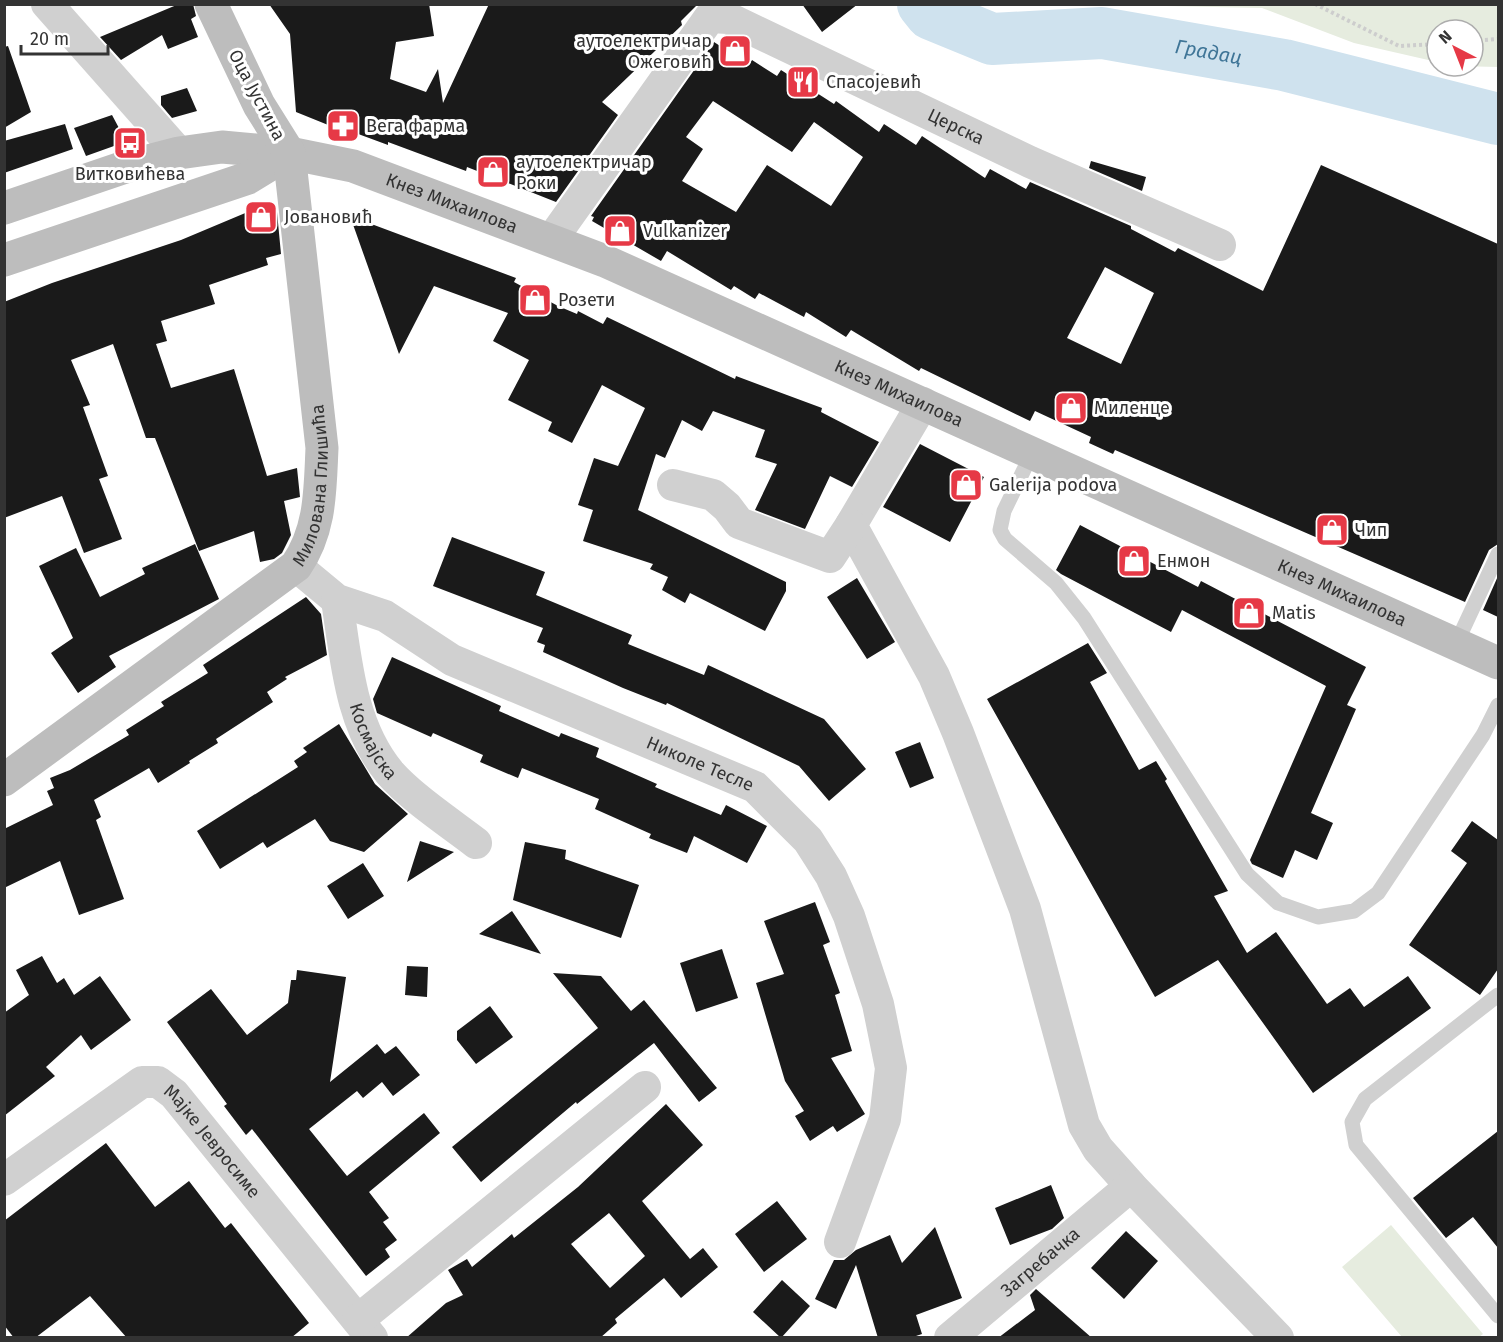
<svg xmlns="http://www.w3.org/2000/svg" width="1503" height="1342" viewBox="0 0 1503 1342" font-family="'Fira Sans',sans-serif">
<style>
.green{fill:#e6ecdf}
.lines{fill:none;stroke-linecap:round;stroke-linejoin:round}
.river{stroke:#cfe2ee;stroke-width:52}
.building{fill:#1a1a1a;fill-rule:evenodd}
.path{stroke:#cdcdcd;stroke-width:4;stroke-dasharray:3 3;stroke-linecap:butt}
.lane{stroke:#d0d0d0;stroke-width:15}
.street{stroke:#d0d0d0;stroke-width:32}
.secondary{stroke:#bdbdbd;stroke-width:33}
.labels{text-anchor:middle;stroke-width:6;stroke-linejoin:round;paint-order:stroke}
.poi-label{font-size:18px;fill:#333;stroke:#fff;text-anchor:start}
.street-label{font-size:18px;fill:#333;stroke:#fff}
.water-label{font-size:20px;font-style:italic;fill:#3f7597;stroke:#fff}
</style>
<rect width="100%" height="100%" fill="#fff"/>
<path class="green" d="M 1117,5 L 1498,5 L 1498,67 L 1456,66 L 1473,66 L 1473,30 L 1437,30 L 1437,62 L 1354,43 L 1262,8 Z
M 1391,1225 L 1483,1334 L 1479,1337 L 1402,1337 L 1342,1267 Z"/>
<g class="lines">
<path class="river" id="s1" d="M 923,4 L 931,14 L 992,39 L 1102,33 L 1284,65 L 1498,119"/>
</g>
<path class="building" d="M 179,4 L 193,4 L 196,16 L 191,19 L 198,37 L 168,49 L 162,35 L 121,60 L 100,37 Z
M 269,4 L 429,4 L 434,36 L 396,42 L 390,79 L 426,92 L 438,69 L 443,103 L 489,4 L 698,4 L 681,21 L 682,25 L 602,102 L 618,115 L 556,202 L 467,167 L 466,171 L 388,142 L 388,145 L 342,128 L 343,131 L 296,112 L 290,34 Z
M 802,4 L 858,4 L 822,32 Z
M 714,42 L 749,65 L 752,60 L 777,76 L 781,70 L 834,104 L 836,101 L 879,132 L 884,124 L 916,145 L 922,136 L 985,178 L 990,169 L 1026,189 L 1030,182 L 1131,226 L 1131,229 L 1175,252 L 1178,248 L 1263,291 L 1321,165 L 1498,244 L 1498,544 L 1489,550 L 1465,602 L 1115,450 L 1113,454 L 1089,443 L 1091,437 L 1035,411 L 1030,421 L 921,368 L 919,371 L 851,330 L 846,337 L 806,312 L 804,317 L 759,293 L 755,299 L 734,286 L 731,290 L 667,251 L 661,261 L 592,221 L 594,217 L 591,216 ZM 713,101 L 792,152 L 814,122 L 863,157 L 831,206 L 767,165 L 736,212 L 682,181 L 703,149 L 686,137 ZM 1105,267 L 1154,293 L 1121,364 L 1067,338 Z
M 8,46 L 31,112 L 4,128 L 4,47 Z
M 187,88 L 197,111 L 172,118 L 161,105 L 161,96 Z
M 112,115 L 120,130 L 114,146 L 86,156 L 74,128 Z
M 65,124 L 73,149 L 4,173 L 4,141 Z
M 1091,161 L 1146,177 L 1142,191 L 1089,168 Z
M 262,206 L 277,212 L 281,254 L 266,258 L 268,265 L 209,285 L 215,304 L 161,321 L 167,341 L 156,344 L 171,388 L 234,369 L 267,476 L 297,468 L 300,497 L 284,501 L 291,535 L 282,553 L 274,559 L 260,562 L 254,531 L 199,551 L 155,438 L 146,438 L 113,344 L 71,360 L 90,405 L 83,407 L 108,476 L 99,479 L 122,539 L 84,553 L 62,496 L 4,518 L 4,302 L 52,283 L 181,240 Z
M 350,216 L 516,278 L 514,282 L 558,306 L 577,314 L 578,311 L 603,324 L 607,317 L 735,379 L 736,376 L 822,408 L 821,412 L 879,442 L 852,487 L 830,476 L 805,529 L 755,510 L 777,464 L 755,457 L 765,430 L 713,411 L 702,431 L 682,420 L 665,458 L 656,454 L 638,510 L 786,582 L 786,591 L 765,631 L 690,593 L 685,603 L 662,590 L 668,577 L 650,569 L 653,564 L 583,541 L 593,510 L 578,505 L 594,458 L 618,466 L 645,408 L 602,385 L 572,443 L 548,431 L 552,422 L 508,400 L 529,360 L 493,341 L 508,313 L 434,286 L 399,354 Z
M 920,444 L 984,477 L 950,542 L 883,507 Z
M 1080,525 L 1198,587 L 1201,581 L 1366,667 L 1347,705 L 1356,709 L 1311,813 L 1333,823 L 1317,860 L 1295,850 L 1283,878 L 1252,864 L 1250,860 L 1326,686 L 1182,610 L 1171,632 L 1061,574 L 1056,570 Z
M 452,537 L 545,572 L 536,595 L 632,635 L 628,644 L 704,675 L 708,665 L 824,719 L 866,769 L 829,801 L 799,766 L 667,703 L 666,705 L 623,688 L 543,652 L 545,645 L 537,642 L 543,628 L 433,586 Z
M 195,544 L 219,599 L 109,656 L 116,667 L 78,693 L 51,653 L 73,638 L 39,566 L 76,548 L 100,597 L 145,574 L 142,568 Z
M 1498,576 L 1498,617 L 1483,610 Z
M 857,578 L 895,642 L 867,659 L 827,597 Z
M 306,597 L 321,614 L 327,655 L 285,677 L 287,679 L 267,692 L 273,702 L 216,739 L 218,743 L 189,761 L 190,763 L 158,783 L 149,768 L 94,800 L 101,817 L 96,820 L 124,899 L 79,915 L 60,861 L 4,888 L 4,829 L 53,805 L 47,791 L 54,788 L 50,778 L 70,770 L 129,735 L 126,730 L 164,706 L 161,702 L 208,673 L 203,665 Z
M 1088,643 L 1107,673 L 1090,682 L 1139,770 L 1156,761 L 1167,779 L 1165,781 L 1228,891 L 1214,896 L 1247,953 L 1276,932 L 1327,1004 L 1350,988 L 1364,1007 L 1408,976 L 1431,1008 L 1313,1093 L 1218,960 L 1155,997 L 987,699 Z
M 392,657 L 501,706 L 499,711 L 559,737 L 561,733 L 599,748 L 596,757 L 657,784 L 655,787 L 721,815 L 726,805 L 767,826 L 747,863 L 694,836 L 687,853 L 649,838 L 651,834 L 595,809 L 599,799 L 522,768 L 518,778 L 480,762 L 483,755 L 433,733 L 431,737 L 377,713 L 373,699 Z
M 339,724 L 375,784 L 408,814 L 364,852 L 330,841 L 315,819 L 267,848 L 263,842 L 220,869 L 197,831 L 298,767 L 294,761 L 307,752 L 303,748 Z
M 920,742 L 934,778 L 910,788 L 895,752 Z
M 1472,821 L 1498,840 L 1498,969 L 1480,995 L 1409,945 L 1467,863 L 1451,851 Z
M 420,841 L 454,852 L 407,882 Z
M 525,842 L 566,850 L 565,859 L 639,885 L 621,938 L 513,900 Z
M 363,863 L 384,896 L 348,919 L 327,886 Z
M 815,902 L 830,942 L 823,945 L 840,993 L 835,995 L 852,1051 L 831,1058 L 865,1114 L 837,1132 L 833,1126 L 810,1141 L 795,1116 L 804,1111 L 785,1081 L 756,983 L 784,974 L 764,921 Z
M 512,911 L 541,954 L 479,934 Z
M 722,949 L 738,998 L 696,1012 L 680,963 Z
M 42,956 L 57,983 L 64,978 L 74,995 L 100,976 L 131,1020 L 91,1050 L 81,1035 L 46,1067 L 55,1076 L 4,1116 L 4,1013 L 29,995 L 16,970 Z
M 407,966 L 428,967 L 427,997 L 405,995 Z
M 297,970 L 346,977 L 330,1082 L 377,1044 L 385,1054 L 396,1046 L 420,1075 L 393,1096 L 382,1082 L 363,1098 L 357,1091 L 309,1129 L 347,1176 L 424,1113 L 440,1133 L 369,1192 L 389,1218 L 383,1222 L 397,1240 L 385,1249 L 390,1257 L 366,1276 L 252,1129 L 246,1135 L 224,1106 L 227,1104 L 167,1022 L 211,989 L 247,1035 L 288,1003 L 291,980 L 296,980 Z
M 553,973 L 601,976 L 631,1011 L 644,1000 L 717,1088 L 699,1102 L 654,1043 L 577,1104 L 576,1102 L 481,1182 L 452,1147 L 598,1028 Z
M 490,1006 L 513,1037 L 476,1064 L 457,1040 L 457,1031 Z
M 666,1104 L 703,1145 L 642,1201 L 690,1259 L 703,1248 L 718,1267 L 681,1298 L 664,1278 L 615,1319 L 617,1323 L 600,1338 L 406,1338 L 446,1303 L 463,1295 L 448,1270 L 467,1259 L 472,1267 L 512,1234 L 514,1238 L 578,1187 ZM 609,1213 L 645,1256 L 610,1288 L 571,1244 Z
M 1498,1131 L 1498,1248 L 1473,1217 L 1446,1238 L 1413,1198 Z
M 106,1143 L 155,1207 L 189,1181 L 225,1228 L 231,1223 L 309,1323 L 291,1338 L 127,1338 L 90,1296 L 35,1338 L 14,1338 L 4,1325 L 4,1221 Z
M 1051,1185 L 1064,1218 L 1052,1229 L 1010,1245 L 995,1208 Z
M 777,1201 L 807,1239 L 764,1272 L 735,1234 Z
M 935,1227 L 962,1298 L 916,1315 L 922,1334 L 910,1338 L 878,1338 L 856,1265 L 836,1309 L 815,1299 L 834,1260 L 844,1260 L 856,1250 L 890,1235 L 902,1263 Z
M 1126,1231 L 1158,1261 L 1124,1299 L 1091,1268 Z
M 782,1280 L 810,1306 L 781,1338 L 753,1312 Z
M 1036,1289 L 1092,1338 L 998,1338 L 1035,1310 L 1030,1295 Z"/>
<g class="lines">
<path class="path" d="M 1315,4 L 1399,46 L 1437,44
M 1473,41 L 1498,39"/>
<path class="lane" d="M 1032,453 L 1004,511 L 1000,530 L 1005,539 L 1056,583 L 1084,618 L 1247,874 L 1278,903 L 1318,917 L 1354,911 L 1378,893 L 1483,735 L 1498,705
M 1456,644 L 1498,554
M 1498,995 L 1365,1099 L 1352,1122 L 1356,1145 L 1498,1316"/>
<g class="street">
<path d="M 47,4 L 179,153"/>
<path id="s2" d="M 552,239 L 710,17 L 728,18 L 1030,162 L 1220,245"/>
<path d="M 923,403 L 851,525 L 934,676 L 958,733 L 1025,909 L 1084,1125 L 1098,1149 L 1131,1186 L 1278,1338"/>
<path d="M 673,485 L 713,495 L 727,507 L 739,523 L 830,557 L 851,525"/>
<path id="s3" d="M 296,566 L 337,600 L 385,616 L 452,660 L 755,787 L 808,840 L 831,876 L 849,916 L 878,1004 L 891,1068 L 885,1119 L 840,1242"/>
<path id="s4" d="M 337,600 C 346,659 350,725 390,773 C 411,797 450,823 476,843"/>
<path id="s5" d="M 4,1180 L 142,1082 L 158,1082 L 174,1094 L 372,1338"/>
<path d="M 358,1320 L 645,1087"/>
<path id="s6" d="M 950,1338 L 1131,1186"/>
</g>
<g class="secondary">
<path id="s7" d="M 4,208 L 125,167 L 179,153 L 222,147 L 289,153 L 353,166 L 605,261 L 1498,663"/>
<path d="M 4,260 L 248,178 L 289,153"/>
<path id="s8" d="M 4,780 L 296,566 C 321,530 320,490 322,448 L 289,153 L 259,105 L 211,4"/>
</g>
</g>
<defs>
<symbol id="shop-square" viewBox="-11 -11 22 22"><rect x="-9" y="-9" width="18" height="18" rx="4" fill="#e63946" stroke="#fff"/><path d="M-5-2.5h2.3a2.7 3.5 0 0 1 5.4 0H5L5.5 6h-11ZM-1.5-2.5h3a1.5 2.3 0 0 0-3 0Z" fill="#fff"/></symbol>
<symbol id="restaurant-square" viewBox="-11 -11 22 22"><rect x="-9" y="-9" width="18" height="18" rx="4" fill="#e63946" stroke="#fff"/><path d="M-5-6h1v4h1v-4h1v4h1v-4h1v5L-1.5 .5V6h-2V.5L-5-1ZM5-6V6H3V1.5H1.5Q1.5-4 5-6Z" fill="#fff"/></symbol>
<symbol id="pharmacy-square" viewBox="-11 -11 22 22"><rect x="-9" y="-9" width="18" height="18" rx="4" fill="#e63946" stroke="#fff"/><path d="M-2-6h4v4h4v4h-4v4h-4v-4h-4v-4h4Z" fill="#fff"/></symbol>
<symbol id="bus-square" viewBox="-11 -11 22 22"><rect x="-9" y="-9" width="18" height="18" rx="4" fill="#e63946" stroke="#fff"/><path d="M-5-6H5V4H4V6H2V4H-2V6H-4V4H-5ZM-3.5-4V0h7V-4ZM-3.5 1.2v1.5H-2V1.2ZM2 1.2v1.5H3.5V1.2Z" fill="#fff"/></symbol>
</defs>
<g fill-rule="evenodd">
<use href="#shop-square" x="716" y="32" width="38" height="38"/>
<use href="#restaurant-square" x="784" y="63" width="38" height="38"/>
<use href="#pharmacy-square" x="324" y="107" width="38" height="38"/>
<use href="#bus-square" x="111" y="124" width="38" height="38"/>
<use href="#shop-square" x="474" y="153" width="38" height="38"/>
<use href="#shop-square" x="242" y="198" width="38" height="38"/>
<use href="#shop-square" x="601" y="212" width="38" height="38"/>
<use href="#shop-square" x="516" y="281" width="38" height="38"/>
<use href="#shop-square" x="1052" y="389" width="38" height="38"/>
<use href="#shop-square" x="947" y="466" width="38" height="38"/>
<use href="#shop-square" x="1313" y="511" width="38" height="38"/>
<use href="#shop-square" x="1115" y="542" width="38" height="38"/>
<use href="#shop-square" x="1230" y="594" width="38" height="38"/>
</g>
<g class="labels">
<g class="poi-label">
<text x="712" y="47" text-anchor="end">аутоелектричар<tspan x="712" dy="21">Ожеговић</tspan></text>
<text x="826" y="88">Спасојевић</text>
<text x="366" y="132">Вега фарма</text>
<text x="516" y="168">аутоелектричар<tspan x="516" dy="21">Роки</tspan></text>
<text x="130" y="180" text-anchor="middle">Витковићева</text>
<text x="284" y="223">Јовановић</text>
<text x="643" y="237">Vulkanizer</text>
<text x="558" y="306">Розети</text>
<text x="1094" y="414">Миленце</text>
<text x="989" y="491">Galerija podova</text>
<text x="1355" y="536">Чип</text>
<text x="1157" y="567">Енмон</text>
<text x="1272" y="619">Matis</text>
</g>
<g class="street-label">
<text transform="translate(257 95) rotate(62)" y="6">Оца Јустина</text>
<text dy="6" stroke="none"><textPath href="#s2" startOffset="543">Церска</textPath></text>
<text dy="6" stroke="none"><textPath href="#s7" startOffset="465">Кнез Михаилова</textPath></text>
<text dy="6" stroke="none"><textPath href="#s7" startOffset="951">Кнез Михаилова</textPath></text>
<text dy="6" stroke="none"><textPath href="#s8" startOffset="446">Милована Глишића</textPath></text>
<text dy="6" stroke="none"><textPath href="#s7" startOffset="1437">Кнез Михаилова</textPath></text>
<text dy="6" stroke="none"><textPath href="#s4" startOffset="147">Космајска</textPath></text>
<text dy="6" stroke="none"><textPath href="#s3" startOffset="453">Николе Тесле</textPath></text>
<text dy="6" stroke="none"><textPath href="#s5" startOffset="266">Мајке Јевросиме</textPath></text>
<text dy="6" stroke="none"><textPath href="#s6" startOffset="118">Загребачка</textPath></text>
</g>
<g class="water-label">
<text dy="7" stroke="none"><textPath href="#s1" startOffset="297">Градац</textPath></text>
</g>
</g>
<rect width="1503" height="1342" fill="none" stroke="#333333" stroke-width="12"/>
<g transform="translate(1455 48) rotate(318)"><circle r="28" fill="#ffffff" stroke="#adadad" stroke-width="1.5"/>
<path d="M0-4.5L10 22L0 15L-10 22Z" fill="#e63946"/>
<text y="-9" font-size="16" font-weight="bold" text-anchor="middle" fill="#333333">N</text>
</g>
<path d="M21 45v9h87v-9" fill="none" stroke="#333333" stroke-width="3"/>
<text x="30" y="45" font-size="18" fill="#333333" stroke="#ffffff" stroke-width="4.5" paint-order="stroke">20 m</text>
</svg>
